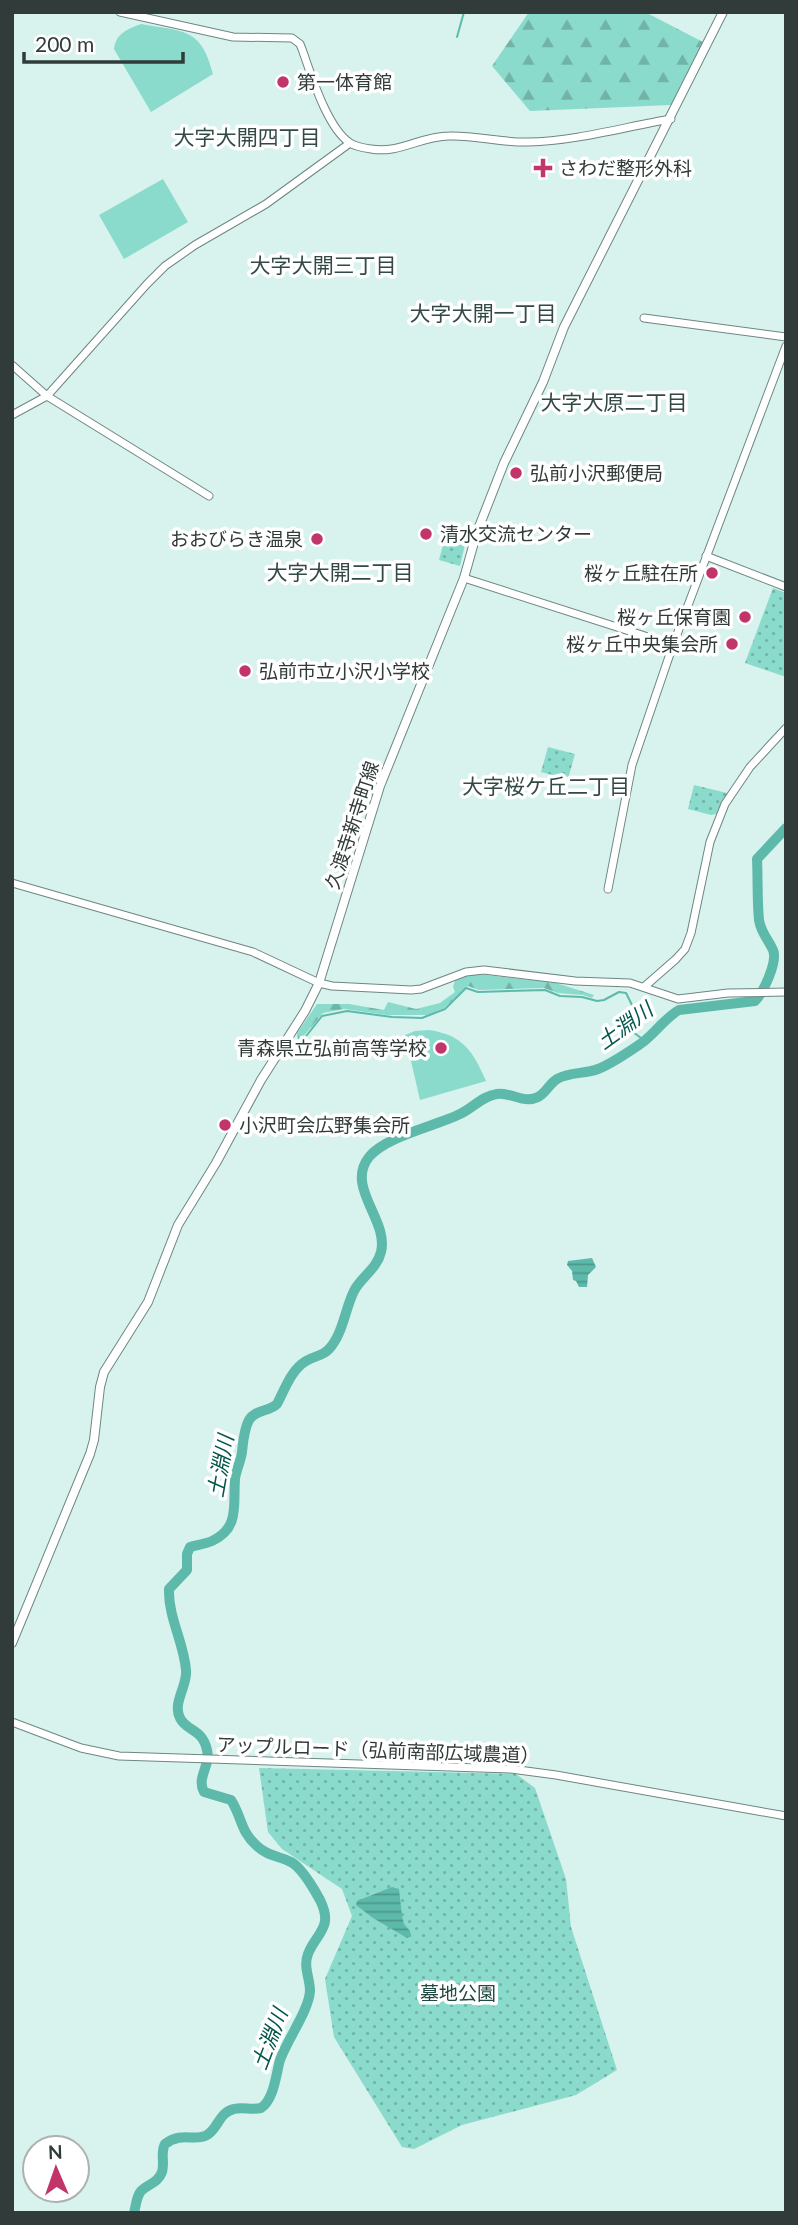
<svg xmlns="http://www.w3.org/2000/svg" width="798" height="2225" viewBox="0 0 798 2225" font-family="Lato,'Noto Sans JP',sans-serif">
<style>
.forest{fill:url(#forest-firs)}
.park{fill:url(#park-dots)}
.pitch{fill:#8adbcc}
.water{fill:url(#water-rules)}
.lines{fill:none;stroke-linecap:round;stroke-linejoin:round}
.stream{stroke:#5db9aa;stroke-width:2}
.river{stroke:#5db9aa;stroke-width:10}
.tertiary-casing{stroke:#6e8681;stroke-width:9}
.secondary-casing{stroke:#6e8681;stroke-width:10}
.tertiary{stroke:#fff;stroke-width:7}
.secondary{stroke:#fff;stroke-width:8}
.poi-dot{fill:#c1356b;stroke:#fff;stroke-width:2.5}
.labels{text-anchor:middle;stroke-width:7;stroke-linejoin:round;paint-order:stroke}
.poi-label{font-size:19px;fill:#313b39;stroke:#fff;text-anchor:start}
.street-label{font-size:19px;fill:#313b39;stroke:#fff}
.park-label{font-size:19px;fill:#1f4942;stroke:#fff}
.neighbourhood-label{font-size:21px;fill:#334945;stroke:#fff}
.water-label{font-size:21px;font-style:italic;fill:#02574d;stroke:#fff}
</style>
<defs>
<pattern id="forest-firs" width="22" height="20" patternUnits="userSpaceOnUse" patternTransform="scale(1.75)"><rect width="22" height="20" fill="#8adbcc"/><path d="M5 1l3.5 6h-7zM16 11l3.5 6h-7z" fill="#71b3a7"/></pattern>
<pattern id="park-dots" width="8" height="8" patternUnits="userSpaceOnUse" patternTransform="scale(1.75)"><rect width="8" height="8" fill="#8adbcc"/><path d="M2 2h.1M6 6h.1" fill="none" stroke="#71b3a7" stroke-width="1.8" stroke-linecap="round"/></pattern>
<pattern id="water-rules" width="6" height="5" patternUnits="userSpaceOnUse" patternTransform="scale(1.75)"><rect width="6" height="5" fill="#5db9aa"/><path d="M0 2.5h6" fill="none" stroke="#4d988b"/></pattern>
</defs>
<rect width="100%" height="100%" fill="#d8f2ed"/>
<path class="forest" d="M 529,12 L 645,12 L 703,42 L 671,105 L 530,111 L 492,66 Z
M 478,974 L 556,983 L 594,995 L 592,998 L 583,995 L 558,993 L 544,988 L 479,990 L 468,986 L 444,1008 L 428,1015 L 387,1015 L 344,1009 L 323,1013 L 302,1038 L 298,1039 L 297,1033 L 317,1004 L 349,1004 L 384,1010 L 388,1002 L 416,1009 L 440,1003 L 455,992 L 453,987 L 456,977 Z"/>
<path class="park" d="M 447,530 L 467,536 L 460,566 L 439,560 Z
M 773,588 L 786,593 L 786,677 L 745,663 Z
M 548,747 L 575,754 L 568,779 L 541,772 Z
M 694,785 L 727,793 L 716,814 L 711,815 L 688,809 Z
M 259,1768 L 516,1774 L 535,1788 L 566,1879 L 571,1927 L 617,2070 L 576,2095 L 462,2125 L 414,2149 L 402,2147 L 334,2037 L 325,1979 L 352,1916 L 342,1889 L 282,1849 L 268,1832 Z"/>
<path class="pitch" d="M 141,24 C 184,32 201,27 213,74 L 151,112 L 114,49 C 116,33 128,29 141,24 Z
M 163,179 L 188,222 L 124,259 L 99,215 Z
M 429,1030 C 463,1035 473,1051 486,1081 L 420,1100 L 405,1035 L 415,1031 Z"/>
<path class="water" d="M 592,1258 L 596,1267 L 588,1275 L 587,1287 L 579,1287 L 576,1281 L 573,1280 L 572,1271 L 567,1265 L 568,1261 Z
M 392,1887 L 399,1889 L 402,1916 L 404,1924 L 410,1931 L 411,1936 L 407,1938 L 373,1918 L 356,1905 L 357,1901 Z"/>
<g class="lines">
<path class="stream" d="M 457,37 L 464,12
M 298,1041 L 303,1040 L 322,1016 L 347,1011 L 392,1017 L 422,1018 L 445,1009 L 466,988 L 478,992 L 545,990 L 560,996 L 582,997 L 597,1001 L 604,1000 L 619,992 L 626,993 L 634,1009 L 633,1032 L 645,1041"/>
<path class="river" d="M 134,2213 C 136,2206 136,2197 141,2191 C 148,2184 158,2183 162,2172 C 165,2162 160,2153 165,2144 C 182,2131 195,2142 207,2135 C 218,2129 219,2112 234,2109 C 242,2107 252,2110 261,2108 C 274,2100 276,2074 280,2060 C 287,2040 309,2010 310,1991 C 310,1978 303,1967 308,1954 C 316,1933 334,1928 320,1900 C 314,1889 302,1868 291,1862 C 280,1856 267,1856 257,1846 C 240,1831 242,1817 231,1800 L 204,1792 C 196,1777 211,1766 207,1750 C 202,1728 187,1732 180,1718 C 172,1703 188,1685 186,1670 C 184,1643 168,1617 169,1589 L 187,1570 L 187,1554 L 190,1547 C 197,1545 205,1544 212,1541 C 240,1528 233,1505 235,1479 C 236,1470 241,1461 242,1452 C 243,1442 244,1429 249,1420 C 256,1409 269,1412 277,1404 C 285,1389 291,1370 306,1361 C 314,1356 323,1356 329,1349 C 343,1334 345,1309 354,1291 C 361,1277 377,1269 381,1252 C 389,1220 345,1187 369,1157 C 386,1136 436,1126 460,1114 C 473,1108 482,1096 497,1094 C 511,1092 524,1104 538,1097 C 546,1093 549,1084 557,1079 C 569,1072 585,1074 598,1069 C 613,1063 630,1051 643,1042 C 656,1032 665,1018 679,1010 L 755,1001 C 763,993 778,962 773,950 C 768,939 761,933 759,920 C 757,900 758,879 757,859 L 786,828"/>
<defs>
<path id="tertiary" d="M 120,12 L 233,37 L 292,38 L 300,44 L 302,49 C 311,74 327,128 350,143 C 356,147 364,148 371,149 C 399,154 421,136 449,136 C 475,135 502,143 528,142 C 576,141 624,127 671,119
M 644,318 L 786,337
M 12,365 L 47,396 L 209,496
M 12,415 L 47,396 L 147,284 L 165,266 L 195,245 L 266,204 L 350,143
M 706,556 L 786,587
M 464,578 L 673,645
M 12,883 L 253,952 L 319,983 L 332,986 L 411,990 L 421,989 L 466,972 L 484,970 L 575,981 L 630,983 L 678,999 L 728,993 L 786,992
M 608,889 L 632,765 L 673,645 L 786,346
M 644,987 L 676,959 L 685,949 L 691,933 L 710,842 L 725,804 L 750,767 L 786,728
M 12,1722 L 81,1748 L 119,1756 L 511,1769 L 556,1775 L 786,1816"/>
<path id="secondary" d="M 12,1643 L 90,1454 L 94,1440 L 100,1387 L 104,1372 L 148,1302 L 178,1225 L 216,1163 L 261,1080 L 305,1011 L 319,983 L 380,786 L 464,578 L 477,532 L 504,463 L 543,382 L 564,327 L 723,12"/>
</defs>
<use href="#tertiary" class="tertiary-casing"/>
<use href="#secondary" class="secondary-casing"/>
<use href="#tertiary" class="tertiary"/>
<use href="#secondary" class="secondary"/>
</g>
<g class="poi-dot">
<circle cx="283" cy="82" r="7"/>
<path d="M539.5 157.5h7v7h7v7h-7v7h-7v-7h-7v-7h7z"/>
<circle cx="516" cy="473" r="7"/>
<circle cx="426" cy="534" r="7"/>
<circle cx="317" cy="539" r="7"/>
<circle cx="712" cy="573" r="7"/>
<circle cx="745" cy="617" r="7"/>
<circle cx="732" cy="644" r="7"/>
<circle cx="245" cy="671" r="7"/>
<circle cx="441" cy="1048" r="7"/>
<circle cx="225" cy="1125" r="7"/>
</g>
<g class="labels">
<g class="poi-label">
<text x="297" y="89">第一体育館</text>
<text x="559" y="175">さわだ整形外科</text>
<text x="530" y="480">弘前小沢郵便局</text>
<text x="440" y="541">清水交流センター</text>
<text x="303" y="546" text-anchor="end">おおびらき温泉</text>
<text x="698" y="580" text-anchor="end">桜ヶ丘駐在所</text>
<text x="731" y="624" text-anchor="end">桜ヶ丘保育園</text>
<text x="718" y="651" text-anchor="end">桜ヶ丘中央集会所</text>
<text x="259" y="678">弘前市立小沢小学校</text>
<text x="427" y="1055" text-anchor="end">青森県立弘前高等学校</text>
<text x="239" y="1132">小沢町会広野集会所</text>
</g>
<g class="street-label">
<text transform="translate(352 825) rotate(-72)" y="7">久渡寺新寺町線</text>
<text transform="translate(378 1750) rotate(2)" y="7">アップルロード（弘前南部広域農道）</text>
</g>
<g class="park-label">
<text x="458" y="2000">墓地公園</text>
</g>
<g class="neighbourhood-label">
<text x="247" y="145">大字大開四丁目</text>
<text x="323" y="273">大字大開三丁目</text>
<text x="483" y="321">大字大開一丁目</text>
<text x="614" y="410">大字大原二丁目</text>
<text x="340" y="580">大字大開二丁目</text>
<text x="546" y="794">大字桜ケ丘二丁目</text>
</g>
<g class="water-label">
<text transform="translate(625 1026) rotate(-36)" y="7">土淵川</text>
<text transform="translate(221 1466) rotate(-80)" y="7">土淵川</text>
<text transform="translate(270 2039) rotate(-69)" y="7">土淵川</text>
</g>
</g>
<rect width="798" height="2225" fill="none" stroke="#313b39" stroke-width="28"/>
<g transform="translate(56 2169) rotate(358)"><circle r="33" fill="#ffffff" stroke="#adb1b0" stroke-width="2"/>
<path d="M0-5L12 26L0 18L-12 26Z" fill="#c1356b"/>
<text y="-10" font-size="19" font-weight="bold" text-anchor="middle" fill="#313b39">N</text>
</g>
<path d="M24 52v10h159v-10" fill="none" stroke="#313b39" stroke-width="3.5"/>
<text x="35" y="52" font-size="21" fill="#313b39" stroke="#ffffff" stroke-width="5" paint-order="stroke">200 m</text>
</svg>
